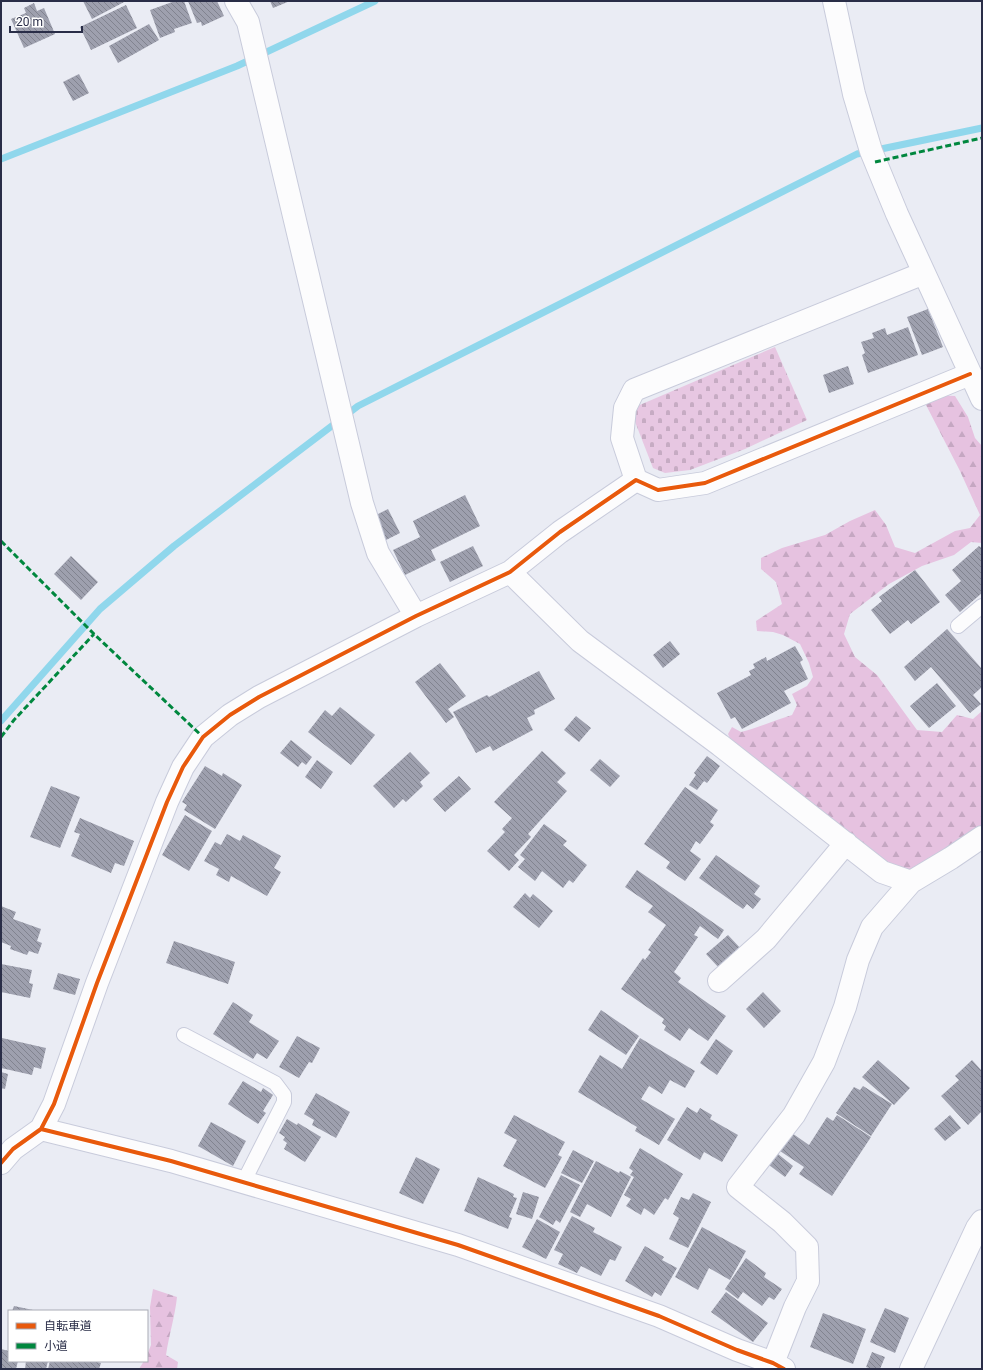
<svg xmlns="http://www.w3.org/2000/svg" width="983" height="1370" viewBox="0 0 983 1370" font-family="Roboto,'Noto Sans JP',sans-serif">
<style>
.forest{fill:url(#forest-firs)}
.cemetery{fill:url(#cemetery-stones)}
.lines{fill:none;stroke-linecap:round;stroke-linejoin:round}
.stream{stroke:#90d7ec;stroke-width:7}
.building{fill:url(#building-back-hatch)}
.lane-casing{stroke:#c8cbdb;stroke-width:16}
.street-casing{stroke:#c8cbdb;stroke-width:24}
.lane{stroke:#fcfcfd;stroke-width:14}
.street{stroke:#fcfcfd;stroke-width:22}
.quiet{stroke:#00873e;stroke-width:3;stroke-dasharray:6 3;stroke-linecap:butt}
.cycleway-casing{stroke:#fff;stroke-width:6}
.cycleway{stroke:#e8590c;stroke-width:4}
</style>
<defs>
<pattern id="forest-firs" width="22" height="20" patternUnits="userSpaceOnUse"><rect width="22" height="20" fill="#e6c2e0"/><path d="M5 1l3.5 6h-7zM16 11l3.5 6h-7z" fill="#c5a7c2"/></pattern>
<pattern id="cemetery-stones" width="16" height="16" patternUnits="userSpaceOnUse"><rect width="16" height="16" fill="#e7c7e2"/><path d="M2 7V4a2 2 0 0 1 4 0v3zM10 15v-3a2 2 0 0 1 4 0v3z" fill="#c6abc3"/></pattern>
<pattern id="building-back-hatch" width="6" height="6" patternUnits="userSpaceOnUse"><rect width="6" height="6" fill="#9ea0ae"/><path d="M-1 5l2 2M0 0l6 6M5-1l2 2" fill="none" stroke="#81838f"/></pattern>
</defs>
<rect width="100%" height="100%" fill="#eaecf4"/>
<path class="forest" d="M 934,395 L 955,396 L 968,417 L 975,438 L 982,446 L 982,543 L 971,542 L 954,555 L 922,566 L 889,584 L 850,614 L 844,634 L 855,657 L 877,675 L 917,730 L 942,732 L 957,715 L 973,719 L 982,711 L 982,828 L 907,875 L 886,864 L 731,741 L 728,734 L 732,727 L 741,732 C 758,728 775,720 792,715 L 797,705 L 792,694 L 807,686 L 813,677 L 809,663 L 800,644 L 783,635 L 773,632 L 757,631 L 756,621 L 782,604 L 776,582 L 761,569 L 761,558 L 782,548 L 825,535 L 850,521 L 875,510 L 886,525 L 895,547 L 915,553 L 955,531 L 970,528 L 980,515 L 960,471 L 925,403 Z
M 153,1289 L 177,1297 C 175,1316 169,1335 166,1355 L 178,1362 L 177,1369 L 139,1369 L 144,1361 L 147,1361 L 147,1355 L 151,1345 L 150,1307 Z"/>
<path class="cemetery" d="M 775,347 L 807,420 L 745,449 L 690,470 L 665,473 L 653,468 L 632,414 L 635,407 Z"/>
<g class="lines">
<path class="stream" d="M 1,159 L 237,66 L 375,1
M 1,721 L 100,609 L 174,546 L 358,406 L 857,154 L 982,128"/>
</g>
<path class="building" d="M 83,1 L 126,1 L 92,19 Z
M 175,1 L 184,1 L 192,23 L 174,29 L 175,32 L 160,38 L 150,10 Z
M 188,1 L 217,1 L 224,16 L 202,26 L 201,22 L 197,23 Z
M 270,1 L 290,1 L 273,8 Z
M 34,3 L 37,11 L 44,8 L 55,34 L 24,48 L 11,19 L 26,13 L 24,8 Z
M 126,5 L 137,28 L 91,50 L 80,27 Z
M 149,24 L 159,40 L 118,63 L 109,46 Z
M 79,74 L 89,93 L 73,101 L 63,82 Z
M 928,309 L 943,347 L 922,355 L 907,317 Z
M 908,327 L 918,355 L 868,373 L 862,355 L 865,353 L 861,342 L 874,338 L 872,333 L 885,328 L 887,335 Z
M 848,366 L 854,384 L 829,393 L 823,375 Z
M 465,495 L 480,526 L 431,550 L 436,560 L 405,575 L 393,550 L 420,537 L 413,521 Z
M 388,509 L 400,533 L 382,542 L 374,516 Z
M 473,546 L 483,566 L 450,582 L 440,562 Z
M 979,546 L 982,548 L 982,593 L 960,612 L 945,595 L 961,581 L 952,570 Z
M 71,556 L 98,582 L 81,600 L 54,574 Z
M 915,570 L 940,602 L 911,624 L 908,620 L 890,634 L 871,610 L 882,601 L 879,597 Z
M 947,629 L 982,669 L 982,687 L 973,695 L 981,704 L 970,713 L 931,667 L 915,681 L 904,667 Z
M 670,641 L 680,654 L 663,668 L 653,655 Z
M 795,646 L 803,660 L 800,662 L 808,679 L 784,691 L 791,703 L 742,729 L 735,717 L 731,719 L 717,693 L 751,675 L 749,671 L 755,668 L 753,664 L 766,657 L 767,661 Z
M 440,663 L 466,696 L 448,709 L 454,717 L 446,723 L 415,682 Z
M 539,671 L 555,699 L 534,710 L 535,714 L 527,718 L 533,730 L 493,751 L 490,746 L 476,753 L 453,712 L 487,695 L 489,697 Z
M 937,683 L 956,706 L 929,728 L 910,706 Z
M 340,707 L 375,735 L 351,765 L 308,732 L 325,710 L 332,716 Z
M 576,716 L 591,728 L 579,742 L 564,730 Z
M 291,740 L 312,757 L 306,765 L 302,762 L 298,767 L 280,753 Z
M 542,751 L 566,773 L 557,782 L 567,791 L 528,834 L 531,837 L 514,855 L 519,860 L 509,871 L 487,851 L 505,832 L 502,829 L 512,818 L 494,802 Z
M 410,752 L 430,773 L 420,782 L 423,786 L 406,802 L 403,799 L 394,808 L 373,786 Z
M 707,756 L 720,766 L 707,783 L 704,781 L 697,790 L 689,785 L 696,775 L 694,773 Z
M 600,759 L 620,776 L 610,787 L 590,770 Z
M 317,760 L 333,772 L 321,789 L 305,777 Z
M 205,766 L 222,776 L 223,773 L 242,785 L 215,829 L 184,810 L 187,805 L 182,802 Z
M 459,776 L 471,789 L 445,812 L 433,799 Z
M 51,786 L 80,797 L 60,848 L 30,837 Z
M 685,787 L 718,810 L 710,822 L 714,825 L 700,844 L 696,841 L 690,851 L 701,859 L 685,881 L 666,868 L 670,862 L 644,844 Z
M 185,815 L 212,831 L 189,871 L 162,855 Z
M 80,818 L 134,841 L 124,866 L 115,863 L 111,873 L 71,856 L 80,834 L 74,832 Z
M 544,824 L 567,841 L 563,845 L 587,865 L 573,883 L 569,880 L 563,888 L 542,871 L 535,881 L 518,867 L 525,859 L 520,855 Z
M 227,834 L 240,841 L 243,835 L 281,856 L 274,868 L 281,872 L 267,896 L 231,876 L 229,882 L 216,875 L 219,869 L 204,861 L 215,842 L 221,845 Z
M 716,855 L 760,886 L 754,894 L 761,899 L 753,909 L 747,904 L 743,909 L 699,878 Z
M 637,870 L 724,930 L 718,939 L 700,926 L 694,935 L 698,937 L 674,972 L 681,978 L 678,982 L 726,1016 L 708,1041 L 689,1028 L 680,1041 L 664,1030 L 666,1026 L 662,1023 L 664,1019 L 621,989 L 643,958 L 645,960 L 651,952 L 648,950 L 666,925 L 648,912 L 653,906 L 625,887 Z
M 525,893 L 530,898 L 533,894 L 553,911 L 539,928 L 513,907 Z
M 1,906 L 16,912 L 13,919 L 41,929 L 37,941 L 42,943 L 38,954 L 29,951 L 27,955 L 10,949 L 11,946 L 1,942 Z
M 728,935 L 742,950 L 720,969 L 706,954 Z
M 174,941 L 235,962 L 228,984 L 166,963 Z
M 1,964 L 32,970 L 29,983 L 33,984 L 30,998 L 1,992 Z
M 58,973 L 80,979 L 75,995 L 53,989 Z
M 763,992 L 781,1011 L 764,1028 L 746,1009 Z
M 233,1002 L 253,1015 L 249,1022 L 279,1041 L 267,1059 L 257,1053 L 253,1059 L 213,1034 Z
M 601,1010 L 639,1036 L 626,1055 L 588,1030 Z
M 297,1036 L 320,1048 L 312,1063 L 309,1062 L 299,1078 L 279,1067 Z
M 2,1038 L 46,1048 L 41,1069 L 34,1067 L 32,1075 L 1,1068 Z
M 640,1038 L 695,1071 L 685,1088 L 670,1080 L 662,1094 L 649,1086 L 641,1099 L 675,1119 L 659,1145 L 635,1131 L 637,1127 L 578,1092 L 600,1055 L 622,1069 Z
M 716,1039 L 733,1051 L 717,1075 L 700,1063 Z
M 878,1060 L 910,1088 L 894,1105 L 862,1077 Z
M 972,1060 L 982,1071 L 982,1111 L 968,1125 L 941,1096 L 959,1080 L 955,1076 Z
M 1,1072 L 8,1074 L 5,1089 L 1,1088 Z
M 243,1081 L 261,1092 L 263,1088 L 273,1095 L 263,1111 L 266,1113 L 258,1124 L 228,1104 Z
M 863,1086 L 892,1104 L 871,1136 L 836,1113 L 854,1087 L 860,1090 Z
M 316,1093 L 350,1112 L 336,1138 L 312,1125 L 314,1120 L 304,1114 Z
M 687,1107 L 697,1113 L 700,1108 L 712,1115 L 710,1119 L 738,1135 L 722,1162 L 704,1152 L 700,1160 L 667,1140 Z
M 514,1115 L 565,1142 L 558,1155 L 562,1157 L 545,1188 L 503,1166 L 517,1140 L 504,1133 Z
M 837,1115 L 871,1137 L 832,1196 L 799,1174 L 804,1167 L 777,1149 L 789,1131 L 809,1145 L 827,1117 L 833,1121 Z
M 950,1115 L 961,1128 L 945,1141 L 934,1129 Z
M 287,1119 L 297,1125 L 298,1123 L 321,1137 L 305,1162 L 284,1149 L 287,1143 L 283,1140 L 285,1137 L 279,1133 Z
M 211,1122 L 246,1141 L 233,1166 L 198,1146 Z
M 640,1148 L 683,1174 L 668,1200 L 665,1198 L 654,1215 L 644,1208 L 641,1215 L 626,1206 L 631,1199 L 624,1195 L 634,1177 L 630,1175 L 633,1171 L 629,1168 Z
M 573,1150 L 594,1161 L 582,1183 L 561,1173 Z
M 778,1154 L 793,1166 L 785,1177 L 769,1165 Z
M 416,1157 L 440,1169 L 423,1204 L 399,1193 Z
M 596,1161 L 619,1173 L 620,1171 L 631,1177 L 611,1217 L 587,1204 L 580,1217 L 570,1212 Z
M 561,1175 L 580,1185 L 560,1223 L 556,1220 L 553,1225 L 539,1217 Z
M 478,1177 L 514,1194 L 513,1197 L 517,1198 L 509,1217 L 512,1218 L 508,1229 L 464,1211 Z
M 523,1192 L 539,1197 L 532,1219 L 516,1214 Z
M 693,1193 L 711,1202 L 688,1248 L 669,1239 L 679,1218 L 673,1214 L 681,1197 L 689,1200 Z
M 572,1216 L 595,1228 L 593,1232 L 622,1247 L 615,1261 L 610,1259 L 601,1276 L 581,1266 L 577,1273 L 558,1264 L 563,1254 L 554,1250 Z
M 537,1219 L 560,1232 L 546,1259 L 522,1247 Z
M 702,1227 L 746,1251 L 730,1280 L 709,1268 L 698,1290 L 675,1277 Z
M 645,1246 L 664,1257 L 662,1260 L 677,1268 L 661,1296 L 655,1292 L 652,1297 L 625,1281 Z
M 746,1258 L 766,1273 L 764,1277 L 782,1289 L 774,1300 L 769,1297 L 762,1306 L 743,1292 L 738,1299 L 725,1289 Z
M 726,1292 L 768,1323 L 753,1342 L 711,1312 Z
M 14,1306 L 33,1310 L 33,1311 L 12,1311 Z
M 885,1308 L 909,1318 L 895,1353 L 870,1342 Z
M 823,1313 L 866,1329 L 853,1364 L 810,1347 Z
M 1,1349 L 9,1351 L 9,1361 L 18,1361 L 16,1369 L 1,1369 Z
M 872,1352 L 885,1357 L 880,1369 L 872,1369 L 866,1367 Z
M 26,1361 L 48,1361 L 46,1369 L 25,1369 Z
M 50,1361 L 94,1361 L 101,1363 L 99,1369 L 48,1369 Z"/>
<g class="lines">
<defs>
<path id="lane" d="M 958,626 L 982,606
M 184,1035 L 275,1083 L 284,1095 L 284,1102 L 243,1183"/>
<path id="street" d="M 236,1 L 248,22 L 362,503 L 378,553 L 416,616
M 834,1 L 854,94 L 871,151 L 897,214 L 982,399
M 636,480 L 622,438 L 625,408 L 634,390 L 924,273
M 510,572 L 580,641 L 720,745 L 882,872 L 911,882 L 951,858 L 982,837
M 719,981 L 766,939 L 846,843
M 41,1129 L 171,1161 L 458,1245 L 659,1316 L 737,1350 L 773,1363 L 784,1369
M 1,1163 L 13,1149 L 41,1129 L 54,1104 L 97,983 L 167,802 L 183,767 L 203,737 L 230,715 L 259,697 L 416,616 L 510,572 L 560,532 L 636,480 L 658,490 L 705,483 L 970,374
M 773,1363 L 795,1307 L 808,1281 L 807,1247 L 782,1222 L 738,1187 L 794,1115 L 824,1062 L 845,1007 L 858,960 L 872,927 L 911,882
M 911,1369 L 977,1228 L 982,1221"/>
</defs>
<use href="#lane" class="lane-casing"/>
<use href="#street" class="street-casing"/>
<use href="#lane" class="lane"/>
<use href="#street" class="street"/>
<path class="quiet" d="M 875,162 L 982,138
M 1,541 L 94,634 L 203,737
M 1,737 L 14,720 L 94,634"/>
<defs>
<path id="cycleway" d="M 41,1129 L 171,1161 L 458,1245 L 659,1316 L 737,1350 L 773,1363 L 784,1369
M 1,1163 L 13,1149 L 41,1129 L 54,1104 L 97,983 L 167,802 L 183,767 L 203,737 L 230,715 L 259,697 L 416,616 L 510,572 L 560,532 L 636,480 L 658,490 L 705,483 L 970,374"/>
</defs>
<use href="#cycleway" class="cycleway-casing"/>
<use href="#cycleway" class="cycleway"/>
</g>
<rect width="983" height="1370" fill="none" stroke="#292d47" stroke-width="4"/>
<rect x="8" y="1310" width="140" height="52" fill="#ffffff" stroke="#a9abb5"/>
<rect x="16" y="1323" width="20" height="6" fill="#e8590c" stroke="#a9abb5"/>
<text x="44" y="1330" font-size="12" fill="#292d47">自転車道</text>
<rect x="16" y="1343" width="20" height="6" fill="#00873e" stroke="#a9abb5"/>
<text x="44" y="1350" font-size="12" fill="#292d47">小道</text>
<path d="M10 26v6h72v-6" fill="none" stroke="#292d47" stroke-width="2"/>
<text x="16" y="26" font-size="12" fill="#292d47" stroke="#ffffff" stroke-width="3" paint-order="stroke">20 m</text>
</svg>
